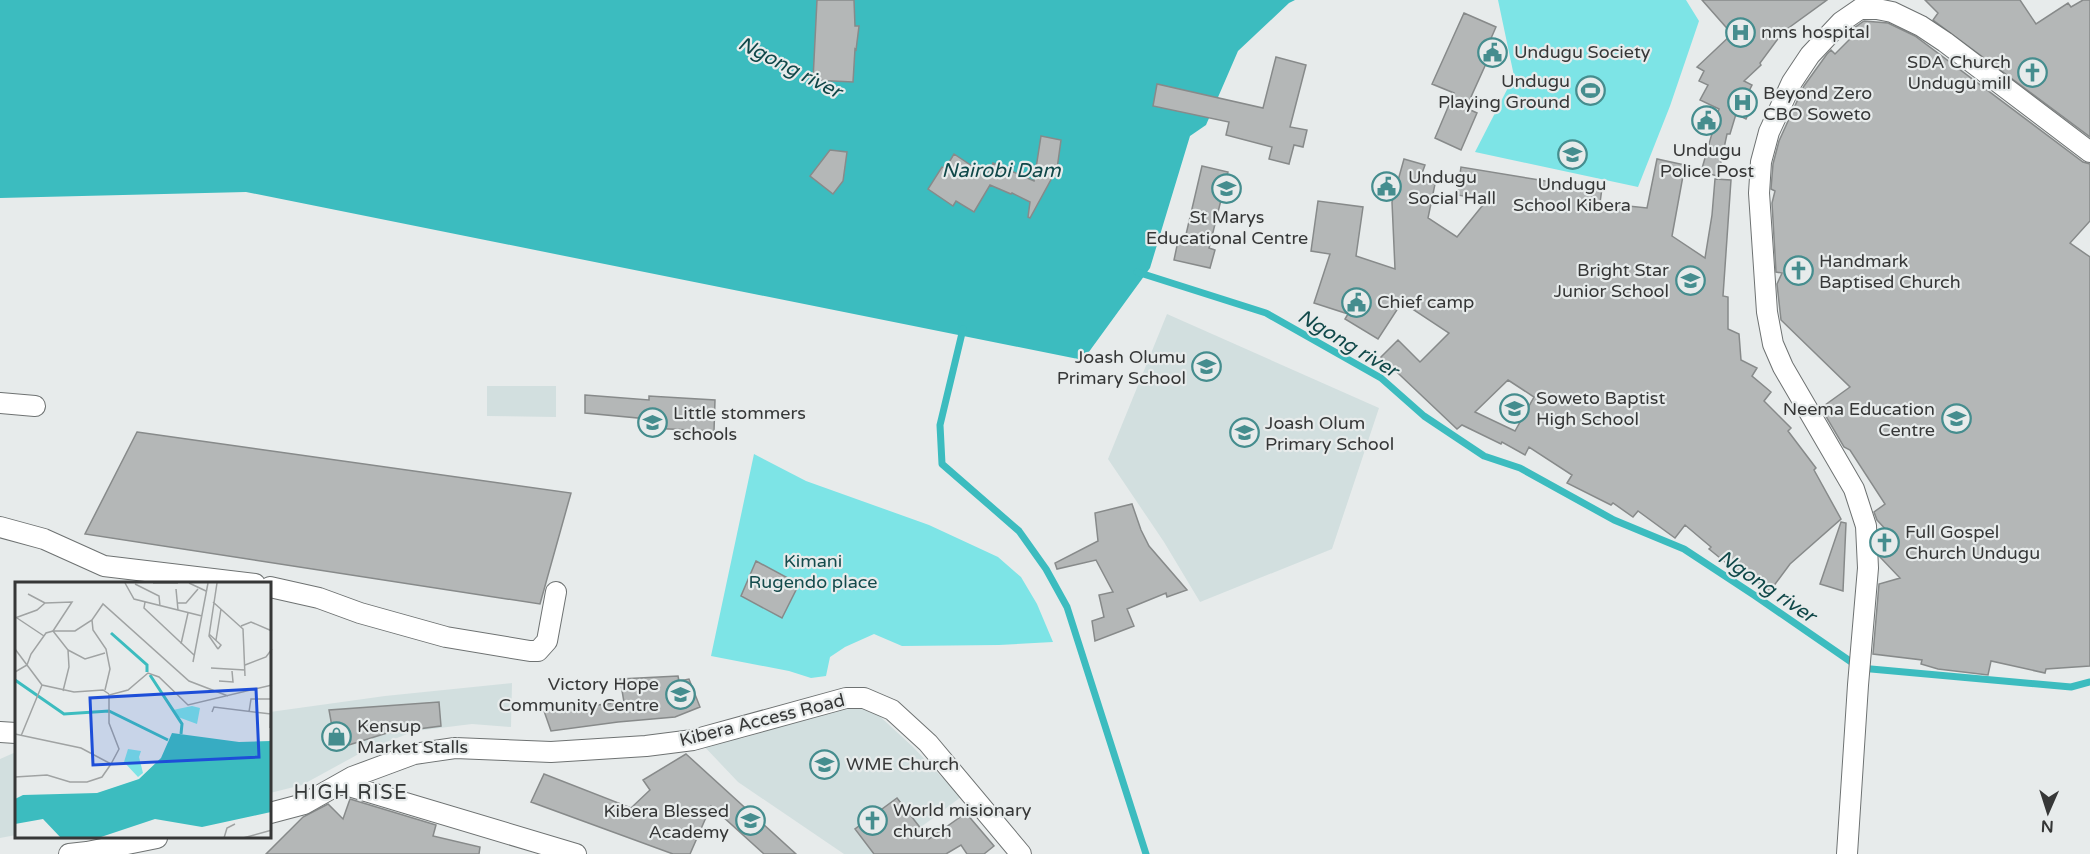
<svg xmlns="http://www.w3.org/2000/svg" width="2090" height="854" viewBox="0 0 2090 854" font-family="'Varela Round',sans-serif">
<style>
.built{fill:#d2dfdf}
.green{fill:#7de4e6}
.water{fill:#3cbcbf}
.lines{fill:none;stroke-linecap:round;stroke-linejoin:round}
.stream{stroke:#3cbcbf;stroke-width:7}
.building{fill:#b4b7b7;stroke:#878a8a;stroke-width:1.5;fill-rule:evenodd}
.minor-casing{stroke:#6e7272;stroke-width:22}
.minor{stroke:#fff;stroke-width:20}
.labels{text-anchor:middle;stroke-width:4.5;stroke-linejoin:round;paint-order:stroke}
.poi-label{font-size:18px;fill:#363737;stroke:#e7ebeb;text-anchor:start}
.park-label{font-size:18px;fill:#144b4c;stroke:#e7ebeb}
.street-label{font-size:18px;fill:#363737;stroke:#e7ebeb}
.water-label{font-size:20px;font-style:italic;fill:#104849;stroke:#e7ebeb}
.neighbourhood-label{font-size:20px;letter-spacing:1.5px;fill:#363939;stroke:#e7ebeb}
.inset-river{fill:none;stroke:#3cbcbf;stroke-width:3}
.inset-road{fill:none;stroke:#a0a3a3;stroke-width:1.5}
.view{fill:#1d4ed8;fill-opacity:0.15;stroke:#1d4ed8;stroke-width:3}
.inset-edge{fill:none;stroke:#363737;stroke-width:3}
</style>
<rect width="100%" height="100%" fill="#e7ebeb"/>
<path class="built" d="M 1167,314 L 1379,408 L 1332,549 L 1200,602 L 1164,542 L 1108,459 Z
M 487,386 L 556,386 L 556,417 L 487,416 Z
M 512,683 L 511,727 L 472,724 L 415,731 L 366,750 L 302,785 L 270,793 L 270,712 L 385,696 Z
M 852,707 L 865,707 L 874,711 L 912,746 L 961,797 L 885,854 L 844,854 L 738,782 L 701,743 L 744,738 L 829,711 Z
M 16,752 L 16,835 L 0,838 L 0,759 Z"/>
<path class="green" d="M 1498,0 L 1686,0 L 1699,21 L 1670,106 L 1638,187 L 1475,152 L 1514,76 Z
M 754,454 L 806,481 L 929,525 L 998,557 L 1021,577 L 1037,604 L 1053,642 L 999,645 L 902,646 L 874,634 L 845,647 L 830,657 L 826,676 L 811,678 L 789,671 L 711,656 Z"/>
<path class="water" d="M 0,0 L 1295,0 L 1289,3 L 1238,51 L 1206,125 L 1190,136 L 1150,268 L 1083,360 L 246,192 L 0,198 Z"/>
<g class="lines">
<path class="stream" d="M 1137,272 L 1266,313 L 1381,378 L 1424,416 L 1484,456 L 1520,468 L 1614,520 L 1684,549 L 1754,595 L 1860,668 L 2071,687 L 2090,682
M 963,329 L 940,425 L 942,464 L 1019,531 L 1046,569 L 1067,607 L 1146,854"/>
</g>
<path class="building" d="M 817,0 L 854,0 L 855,26 L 859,26 L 856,50 L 855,49 L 853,82 L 813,80 Z
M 1702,0 L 1827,0 L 1783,32 L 1760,63 L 1761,65 L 1744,81 L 1752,85 L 1746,97 L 1754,101 L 1746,119 L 1736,114 L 1730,134 L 1727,134 L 1718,176 L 1701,172 L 1719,109 L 1700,100 L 1708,85 L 1699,81 L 1704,71 L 1697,67 L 1732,34 Z
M 1925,0 L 2020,0 L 2036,24 L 2068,3 L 2071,7 L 2083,0 L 2090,0 L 2090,137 L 1933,20 L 1938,13 Z
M 1464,13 L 1496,27 L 1489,43 L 1494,46 L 1466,108 L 1477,113 L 1461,150 L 1435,138 L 1454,93 L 1432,84 Z
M 1864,21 L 1888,23 L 1915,36 L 2083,162 L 2090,164 L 2090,221 L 2070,243 L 2090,257 L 2090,666 L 2046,669 L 2045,673 L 1991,661 L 1988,675 L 1938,669 L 1921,664 L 1922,660 L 1873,654 L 1879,584 L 1900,578 L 1879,556 L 1879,541 L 1889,533 L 1877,520 L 1874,512 L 1885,504 L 1850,450 L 1844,447 L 1821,408 L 1850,387 L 1781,320 L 1777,284 L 1782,273 L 1776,272 L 1772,203 L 1775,191 L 1771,189 L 1773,164 L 1779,141 L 1804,86 L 1827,54 L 1831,50 L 1835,54 L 1857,32 L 1854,28 Z
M 1276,57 L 1306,65 L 1290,127 L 1307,130 L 1303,147 L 1294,145 L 1289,164 L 1269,159 L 1272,147 L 1226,135 L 1229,122 L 1153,106 L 1157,84 L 1263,108 Z
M 1041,136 L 1061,140 L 1056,176 L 1053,176 L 1030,218 L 1028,217 L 1030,202 L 1012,193 L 1011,194 L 990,185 L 974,212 L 956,201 L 953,206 L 928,189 L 942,167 L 945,169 L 954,154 L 987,176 L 993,163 L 1034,181 Z
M 830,150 L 847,152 L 843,181 L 833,194 L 810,176 Z
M 1404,159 L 1425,165 L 1420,179 L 1435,184 L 1428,218 L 1457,237 L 1487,200 L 1457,195 L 1461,167 L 1558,183 L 1602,188 L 1600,203 L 1647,208 L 1657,159 L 1685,165 L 1672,236 L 1705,258 L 1712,215 L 1715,179 L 1731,180 L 1723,296 L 1728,297 L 1728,329 L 1739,334 L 1741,360 L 1757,368 L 1752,376 L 1771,392 L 1764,401 L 1791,428 L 1788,431 L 1816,468 L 1814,470 L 1841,519 L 1790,564 L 1770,591 L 1755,580 L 1752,584 L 1709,549 L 1711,547 L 1685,525 L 1675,538 L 1638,511 L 1633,517 L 1613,503 L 1611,505 L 1567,483 L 1572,475 L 1529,447 L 1525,455 L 1502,442 L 1501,444 L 1462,425 L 1457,429 L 1381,357 L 1398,340 L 1420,362 L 1449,333 L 1402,302 L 1378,339 L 1345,319 L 1348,314 L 1314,303 L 1330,254 L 1311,251 L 1318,201 L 1363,207 L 1356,256 L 1395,269 L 1392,202 ZM 1508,380 L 1534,397 L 1515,431 L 1475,412 Z
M 1202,166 L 1228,172 L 1209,248 L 1215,250 L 1210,268 L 1174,260 L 1178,241 L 1184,243 Z
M 585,395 L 649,400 L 649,396 L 715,400 L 714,431 L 647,428 L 648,419 L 585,413 Z
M 137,432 L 571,493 L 540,604 L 85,534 Z
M 1132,504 L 1141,530 L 1149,546 L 1187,590 L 1167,597 L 1166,593 L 1127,609 L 1134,626 L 1095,641 L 1092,621 L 1104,617 L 1099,595 L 1113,592 L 1096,560 L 1057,569 L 1055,563 L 1098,541 L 1095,513 Z
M 1841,522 L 1846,523 L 1843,591 L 1820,584 Z
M 756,561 L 799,584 L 782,618 L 741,596 Z
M 678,676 L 679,681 L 689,679 L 700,707 L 675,717 L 618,722 L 551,731 L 544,711 L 624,702 L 620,679 Z
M 439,702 L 441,726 L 387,733 L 336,749 L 329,710 Z
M 686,754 L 796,854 L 764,854 L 711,806 L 690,854 L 673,854 L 531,802 L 544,774 L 631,808 L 650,790 L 643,780 Z
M 897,798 L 929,839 L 966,813 L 994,846 L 984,854 L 967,854 L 961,845 L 946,854 L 874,854 L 855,829 Z
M 350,799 L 436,825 L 433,836 L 480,847 L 479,854 L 266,854 L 303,817 L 328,804 L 343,819 Z"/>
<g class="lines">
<defs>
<path id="minor" d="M 0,403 L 35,406
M 0,527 L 44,539 L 104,566 L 255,584
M 270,587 L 319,598 L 360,613 L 446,637 L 530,651 L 538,651 L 547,641 L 556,592
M 0,732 L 16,733
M 342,784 L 576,854
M 270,813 L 304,804 L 352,777 L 414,754 L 455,748 L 551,752 L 646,746 L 693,740 L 846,698 L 864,698 L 892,710 L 928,743 L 1021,854
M 69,854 L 87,852 L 157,838
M 1847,854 L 1858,685 L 1868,568 L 1866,526 L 1854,489 L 1783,367 L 1773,344 L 1767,312 L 1759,193 L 1761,162 L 1769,132 L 1792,82 L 1810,55 L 1841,22 L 1860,9 L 1877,9 L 1892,12 L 1921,26 L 1945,42 L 2090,152"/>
</defs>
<use href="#minor" class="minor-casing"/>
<use href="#minor" class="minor"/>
</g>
<defs>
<symbol id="hospital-ring" viewBox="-11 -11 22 22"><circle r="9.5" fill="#e7ebeb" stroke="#458d8e" stroke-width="1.5"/><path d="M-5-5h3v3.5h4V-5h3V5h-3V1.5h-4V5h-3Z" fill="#458d8e"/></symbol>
<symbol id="civic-ring" viewBox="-11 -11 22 22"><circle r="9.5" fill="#e7ebeb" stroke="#458d8e" stroke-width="1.5"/><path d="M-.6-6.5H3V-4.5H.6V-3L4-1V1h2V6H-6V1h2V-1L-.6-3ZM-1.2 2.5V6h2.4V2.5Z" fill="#458d8e"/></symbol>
<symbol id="church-ring" viewBox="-11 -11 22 22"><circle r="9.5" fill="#e7ebeb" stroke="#458d8e" stroke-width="1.5"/><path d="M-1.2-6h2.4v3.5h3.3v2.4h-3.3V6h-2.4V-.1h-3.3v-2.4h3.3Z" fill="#458d8e"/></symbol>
<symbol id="stadium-ring" viewBox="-11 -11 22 22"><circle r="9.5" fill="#e7ebeb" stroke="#458d8e" stroke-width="1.5"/><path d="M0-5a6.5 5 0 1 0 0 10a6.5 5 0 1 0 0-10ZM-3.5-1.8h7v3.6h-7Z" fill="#458d8e"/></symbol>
<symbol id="school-ring" viewBox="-11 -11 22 22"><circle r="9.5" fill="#e7ebeb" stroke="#458d8e" stroke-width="1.5"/><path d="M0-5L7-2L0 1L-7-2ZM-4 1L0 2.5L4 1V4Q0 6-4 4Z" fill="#458d8e"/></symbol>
<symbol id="shop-ring" viewBox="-11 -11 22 22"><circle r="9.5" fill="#e7ebeb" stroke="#458d8e" stroke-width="1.5"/><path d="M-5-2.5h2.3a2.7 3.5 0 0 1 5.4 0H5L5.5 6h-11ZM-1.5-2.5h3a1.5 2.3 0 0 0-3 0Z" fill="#458d8e"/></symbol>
</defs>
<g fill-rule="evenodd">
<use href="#hospital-ring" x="1724" y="16" width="33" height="33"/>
<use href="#civic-ring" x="1476" y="36" width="33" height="33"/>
<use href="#church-ring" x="2016" y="56" width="33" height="33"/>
<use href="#stadium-ring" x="1574" y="74" width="33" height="33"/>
<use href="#hospital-ring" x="1726" y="86" width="33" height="33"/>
<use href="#civic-ring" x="1690" y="104" width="33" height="33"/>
<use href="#school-ring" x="1556" y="138" width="33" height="33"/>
<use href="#civic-ring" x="1370" y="170" width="33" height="33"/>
<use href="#school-ring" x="1210" y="172" width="33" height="33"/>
<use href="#church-ring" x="1782" y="254" width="33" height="33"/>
<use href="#school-ring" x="1674" y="264" width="33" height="33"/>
<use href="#civic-ring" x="1340" y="286" width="33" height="33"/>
<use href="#school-ring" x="1190" y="350" width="33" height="33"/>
<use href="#school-ring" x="1498" y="392" width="33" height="33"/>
<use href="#school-ring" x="1940" y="402" width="33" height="33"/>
<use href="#school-ring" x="636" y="406" width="33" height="33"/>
<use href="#school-ring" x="1228" y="416" width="33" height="33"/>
<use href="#church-ring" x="1868" y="526" width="33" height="33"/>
<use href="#school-ring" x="664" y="678" width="33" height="33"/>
<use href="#shop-ring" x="320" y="720" width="33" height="33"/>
<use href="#school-ring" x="808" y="748" width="33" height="33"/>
<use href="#church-ring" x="856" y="804" width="33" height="33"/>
<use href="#school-ring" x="734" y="804" width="33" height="33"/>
</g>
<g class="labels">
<g class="poi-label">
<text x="1761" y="38">nms hospital</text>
<text x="1514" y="58">Undugu Society</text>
<text x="2011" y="68" text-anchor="end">SDA Church<tspan x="2011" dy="21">Undugu mill</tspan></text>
<text x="1570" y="87" text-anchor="end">Undugu<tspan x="1570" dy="21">Playing Ground</tspan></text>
<text x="1763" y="99">Beyond Zero<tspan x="1763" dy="21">CBO Soweto</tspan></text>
<text x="1707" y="156" text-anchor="middle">Undugu<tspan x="1707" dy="21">Police Post</tspan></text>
<text x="1408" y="183">Undugu<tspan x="1408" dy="21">Social Hall</tspan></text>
<text x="1572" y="190" text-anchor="middle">Undugu<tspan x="1572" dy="21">School Kibera</tspan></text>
<text x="1227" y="223" text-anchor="middle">St Marys<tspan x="1227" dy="21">Educational Centre</tspan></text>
<text x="1819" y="267">Handmark<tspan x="1819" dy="21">Baptised Church</tspan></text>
<text x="1669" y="276" text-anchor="end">Bright Star<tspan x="1669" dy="21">Junior School</tspan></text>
<text x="1377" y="308">Chief camp</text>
<text x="1186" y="363" text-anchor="end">Joash Olumu<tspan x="1186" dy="21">Primary School</tspan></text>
<text x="1536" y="404">Soweto Baptist<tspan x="1536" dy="21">High School</tspan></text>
<text x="1935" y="415" text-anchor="end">Neema Education<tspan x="1935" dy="21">Centre</tspan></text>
<text x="673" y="419">Little stommers<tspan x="673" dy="21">schools</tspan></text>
<text x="1265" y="429">Joash Olum<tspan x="1265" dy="21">Primary School</tspan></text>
<text x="1905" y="538">Full Gospel<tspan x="1905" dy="21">Church Undugu</tspan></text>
<text x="659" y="690" text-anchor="end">Victory Hope<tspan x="659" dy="21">Community Centre</tspan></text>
<text x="357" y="732">Kensup<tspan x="357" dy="21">Market Stalls</tspan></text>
<text x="846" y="770">WME Church</text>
<text x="893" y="816">World misionary<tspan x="893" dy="21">church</tspan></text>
<text x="729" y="817" text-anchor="end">Kibera Blessed<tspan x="729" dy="21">Academy</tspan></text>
</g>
<g class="park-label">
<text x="813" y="567">Kimani<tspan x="813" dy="21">Rugendo place</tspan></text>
</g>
<g class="street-label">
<text transform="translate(762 720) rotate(-14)" y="6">Kibera Access Road</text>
</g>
<g class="water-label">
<text transform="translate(790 67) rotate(27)" y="7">Ngong river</text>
<text x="1001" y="177">Nairobi Dam</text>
<text transform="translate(1348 343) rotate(31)" y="7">Ngong river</text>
<text transform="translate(1767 586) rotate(34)" y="7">Ngong river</text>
</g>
<g class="neighbourhood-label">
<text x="351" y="799">HIGH RISE</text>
</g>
</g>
<g transform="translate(15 582)">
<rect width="256" height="256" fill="#e7ebeb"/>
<path d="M 177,124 L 185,126 L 182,142 L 163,135 L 158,128 ZM 113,167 L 126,169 L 124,175 L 128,191 L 123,195 L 109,180 Z" fill="#7de4e6"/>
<path d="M 157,151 L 224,160 L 256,159 L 256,230 L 187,245 L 140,237 L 83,256 L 46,256 L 28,237 L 0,242 L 0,217 L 8,213 L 82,211 L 124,197 L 146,176 Z" fill="#3cbcbf"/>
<path class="inset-river" d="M 96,51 L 132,83 L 132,90M 135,93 L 167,142 L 166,152M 0,98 L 49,132 L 94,129 L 153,158"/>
<path class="inset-road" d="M 110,1 L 119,17 L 187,34M 138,1 L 163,1M 174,1 L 191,9M 202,1 L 194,54 L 203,67M 120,2 L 144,14 L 145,24M 161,7 L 163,28M 130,20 L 129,26 L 179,73M 198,20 L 228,47 L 230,94M 162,21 L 171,21 L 183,7M 0,36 L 22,28 L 30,21 L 13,12M 2,36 L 29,54M 77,38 L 78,48 L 91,67 L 95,87 L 90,108M 226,44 L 236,40 L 257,49M 194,52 L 206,63 L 203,67M 201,58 L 206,27M 166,62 L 173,31M 0,67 L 27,103 L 59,110 L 88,108 L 94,112M 53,68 L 70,77 L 90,71M 178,80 L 193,1M 230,83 L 251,75 L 257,67M 196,86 L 230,88M 0,90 L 12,83 L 16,72 L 31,51 L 38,49 L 57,20 L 30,21M 204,99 L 218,100 L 217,89M 48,109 L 54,85 L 53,68 L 38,49 L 60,49 L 77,38 L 88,22 L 174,99 L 213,114M 197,130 L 199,125 L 256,132M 234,130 L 236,117 L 257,117M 255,146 L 256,117M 0,152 L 66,166 L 96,182 L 104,167 L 94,141 L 94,113 L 113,108 L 133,91 L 144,95 L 173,123 L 257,103M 6,154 L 27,103M 0,195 L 32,193 L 55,200 L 72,200 L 87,195 L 96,182M 209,256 L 212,246 L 220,242M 228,256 L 257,248"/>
<path class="view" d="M 241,107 L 244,175 L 78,183 L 75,116 Z"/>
<rect width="256" height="256" class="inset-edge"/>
</g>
<g transform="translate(2048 812) rotate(183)" stroke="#e7ebeb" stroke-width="4.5" paint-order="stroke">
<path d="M0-4.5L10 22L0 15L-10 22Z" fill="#363737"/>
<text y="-9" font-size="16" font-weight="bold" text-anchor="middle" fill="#363737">N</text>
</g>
</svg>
